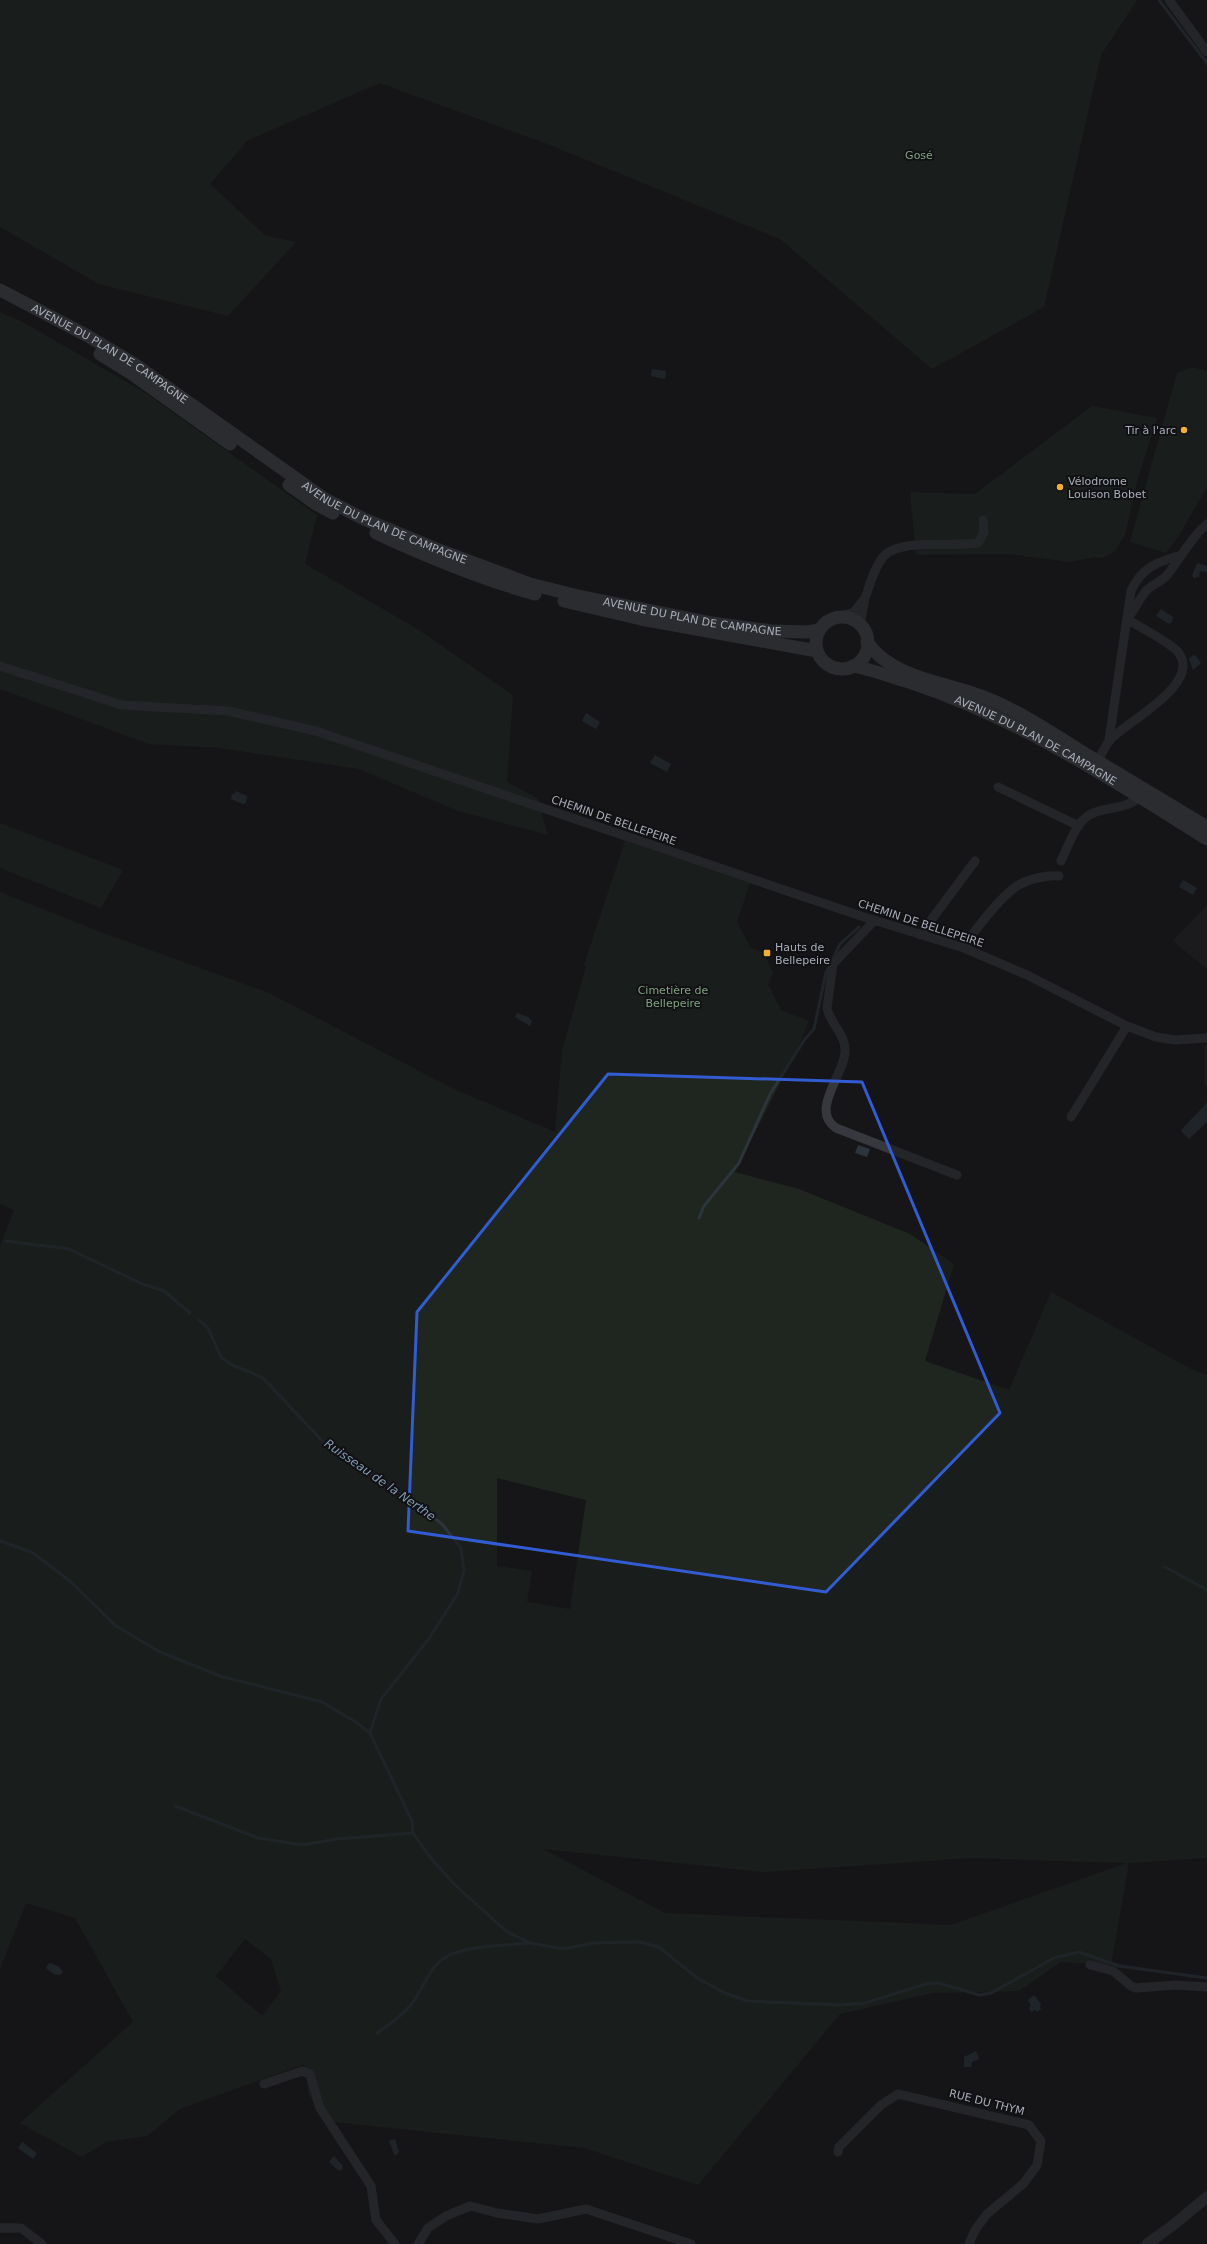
<svg xmlns="http://www.w3.org/2000/svg" width="1207" height="2244" viewBox="0 0 1207 2244" font-family="'DejaVu Sans',sans-serif">
<style>
.built{fill:#222225}
.green{fill:#1e261f;fill-rule:evenodd}
.water{fill:#2c353c}
.lines{fill:none;stroke-linecap:round;stroke-linejoin:round}
.stream{stroke:#2c353c;stroke-width:3}
.minor{stroke:#37383d;stroke-width:9}
.tertiary{stroke:#37383d;stroke-width:11}
.secondary{stroke:#45474d;stroke-width:13}
.marked{fill:none;stroke:#325cd3;stroke-width:3;stroke-linejoin:round}
.poi-dot{fill:#f2b134;stroke:#111113;stroke-width:1.5}
.labels{text-anchor:middle;stroke-width:4;stroke-linejoin:round;paint-order:stroke}
.park-label{font-size:11px;fill:#7fa381;stroke:#111113}
.street-label{font-size:11px;fill:#a8adb8;stroke:#111113}
.poi-label{font-size:11px;fill:#a8adb8;stroke:#111113;text-anchor:start}
.water-label{font-size:12px;font-style:italic;fill:#7f9bb3;stroke:#111113}
</style>
<rect width="100%" height="100%" fill="#161618"/>
<path class="built" d="M 1207,905 L 1207,969 L 1173,941 Z
M 1207,1045 L 1207,1087 L 1204,1083 L 1204,1046 Z"/>
<path class="green" d="M 0,0 L 1137,0 L 1101,55 L 1044,307 L 932,369 L 780,239 L 550,145 L 380,83 L 248,140 L 210,184 L 266,236 L 296,242 L 228,316 L 99,284 L 0,227 Z
M 0,312 L 28,325 L 144,392 L 317,515 L 305,564 L 416,628 L 513,695 L 507,782 L 537,798 L 548,835 L 458,811 L 359,769 L 220,748 L 149,744 L 0,689 Z
M 1192,367 L 1207,371 L 1207,487 L 1178,537 L 1166,553 L 1130,542 L 1177,373 Z
M 1092,406 L 1157,418 L 1137,482 L 1125,535 L 1114,552 L 1103,558 L 1095,557 L 1069,562 L 1008,554 L 916,555 L 910,492 L 975,494 Z
M 0,823 L 123,870 L 101,908 L 0,868 Z
M 625,841 L 750,883 L 737,922 L 751,948 L 764,953 L 773,973 L 768,984 L 781,1010 L 809,1021 L 799,1045 L 735,1172 L 799,1189 L 910,1234 L 954,1264 L 925,1361 L 1009,1390 L 1051,1292 L 1191,1369 L 1207,1375 L 1207,1858 L 1129,1863 L 1111,1965 L 1061,1962 L 1019,1991 L 933,1993 L 840,2014 L 698,2185 L 584,2148 L 323,2121 L 309,2095 L 304,2064 L 180,2109 L 147,2136 L 106,2142 L 82,2157 L 20,2123 L 133,2022 L 75,1918 L 26,1903 L 0,1969 L 0,1246 L 14,1210 L 0,1204 L 0,892 L 98,931 L 269,993 L 454,1089 L 555,1132 L 562,1051 L 586,966 L 584,965 ZM 497,1478 L 586,1500 L 570,1609 L 527,1602 L 532,1571 L 497,1566 ZM 543,1849 L 765,1872 L 971,1858 L 1127,1863 L 951,1925 L 665,1913 ZM 245,1939 L 271,1959 L 281,1991 L 262,2016 L 216,1976 Z"/>
<path class="water" d="M 652,369 L 666,371 L 665,379 L 651,376 Z
M 1197,563 L 1207,566 L 1207,572 L 1200,571 L 1199,577 L 1196,577 L 1195,579 L 1192,576 Z
M 1161,609 L 1173,617 L 1172,622 L 1169,624 L 1156,616 Z
M 1193,655 L 1196,656 L 1201,663 L 1193,670 L 1189,659 Z
M 586,713 L 600,722 L 596,729 L 582,721 Z
M 655,755 L 671,764 L 667,772 L 650,763 Z
M 235,791 L 247,796 L 246,803 L 243,804 L 231,799 L 232,794 L 235,794 Z
M 1183,880 L 1197,888 L 1193,895 L 1179,887 Z
M 517,1013 L 528,1017 L 532,1021 L 530,1026 L 515,1017 Z
M 1207,1103 L 1207,1122 L 1189,1139 L 1181,1131 L 1182,1129 Z
M 858,1145 L 870,1149 L 867,1157 L 855,1153 Z
M 49,1963 C 55,1965 59,1965 63,1972 L 60,1975 L 55,1975 L 46,1968 Z
M 1034,1995 L 1041,2004 L 1040,2007 L 1041,2009 L 1037,2012 L 1035,2010 L 1031,2012 L 1029,2008 L 1031,2006 L 1028,2000 Z
M 976,2051 L 979,2059 L 972,2062 L 971,2067 L 964,2067 L 964,2057 Z
M 395,2139 L 399,2152 L 395,2156 L 389,2141 Z
M 22,2142 L 37,2153 L 33,2159 L 18,2148 Z
M 334,2156 L 343,2166 L 342,2170 L 339,2171 L 329,2162 Z"/>
<g class="lines">
<path class="stream" d="M 1159,0 L 1207,63
M 833,959 L 840,944 L 859,927
M 699,1218 L 704,1206 L 739,1163 L 770,1094 L 805,1039 L 814,1029 L 826,972 L 830,966
M 6,1241 L 69,1249 L 140,1283 L 164,1291 L 190,1313
M 199,1320 L 208,1328 L 221,1357 L 232,1365 L 262,1377 L 329,1448 L 403,1494 L 442,1524 L 461,1548 L 464,1571 L 457,1595 L 428,1640 L 381,1699 L 370,1733 L 412,1821 L 413,1833 L 430,1857 L 455,1885 L 506,1931 L 530,1943 L 563,1949 L 593,1943 L 639,1942 L 659,1947 L 697,1978 L 723,1992 L 747,2001 L 841,2005 L 865,2003 L 926,1984 L 939,1983 L 979,1995 L 991,1993 L 1054,1958 L 1079,1952 L 1119,1966 L 1207,1978
M 0,1541 L 33,1553 L 70,1581 L 116,1626 L 158,1651 L 220,1676 L 322,1702 L 356,1722 L 370,1733
M 1165,1567 L 1207,1590
M 175,1806 L 258,1838 L 302,1845 L 337,1839 L 413,1833
M 377,2033 C 387,2025 400,2018 408,2008 C 423,1993 427,1968 446,1957 C 463,1946 509,1945 530,1943"/>
<path class="minor" d="M 1169,0 L 1207,52
M 865,598 C 870,585 874,567 884,556 C 900,538 955,547 978,543 L 984,532 L 983,520
M 838,617 L 854,612 L 865,598 L 860,625
M 0,666 L 122,705 L 228,711 L 316,731 L 861,916 L 964,948 L 1027,975 L 1127,1026 L 1156,1037 L 1175,1040 L 1207,1038
M 1109,740 L 1131,591 C 1141,568 1158,561 1182,555
M 1098,761 C 1101,755 1105,746 1110,740 C 1127,721 1203,684 1178,652 C 1171,643 1139,627 1127,619 C 1135,610 1139,599 1146,591 C 1152,584 1162,582 1168,574 C 1180,559 1192,536 1207,524
M 998,787 L 1079,826
M 1061,861 C 1067,849 1073,830 1083,820 C 1098,804 1123,813 1139,797
M 874,921 L 833,964 L 827,1008 C 830,1024 847,1035 845,1053 C 843,1076 810,1111 836,1128 L 957,1175
M 920,935 L 975,861
M 964,948 C 973,931 1001,897 1017,886 C 1028,879 1046,875 1059,876
M 1071,1117 L 1127,1026
M 1090,1965 L 1113,1971 L 1131,1986 L 1136,1988 L 1176,1985 L 1207,1987
M 264,2084 L 302,2071 L 310,2074 L 320,2108 L 371,2186 L 376,2220 L 395,2244
M 838,2152 L 839,2147 L 881,2105 L 898,2094 L 1029,2125 L 1041,2141 L 1037,2165 L 1024,2183 L 987,2214 L 975,2230 L 969,2244
M 0,2228 L 21,2228 L 42,2244
M 418,2244 L 428,2228 L 446,2216 L 470,2206 L 497,2213 L 538,2219 L 586,2209 L 691,2244"/>
<path class="tertiary" d="M 1147,2244 L 1172,2226 L 1207,2197"/>
<g class="secondary">
<path id="s1" d="M 0,290 L 86,335 L 133,363 L 325,499 L 364,519 L 434,548 L 530,584 L 578,596 L 712,623 L 772,631 L 807,632 L 819,630"/>
<path d="M 100,354 L 132,374 L 230,444"/>
<path d="M 289,485 L 316,504 L 333,513"/>
<path d="M 376,533 C 428,557 481,579 535,594"/>
<path d="M 564,601 L 641,619 L 817,651"/>
<circle cx="842" cy="643" r="26"/>
<path d="M 867,642 C 891,677 940,681 978,695 C 1013,707 1047,730 1079,750 C 1122,776 1165,801 1207,827"/>
<path id="s2" d="M 853,666 C 873,670 892,677 912,683 C 1018,718 1113,780 1207,839"/>
</g>
</g>
<path d="M0 0H1207V2244H0ZM 608,1074 L 862,1082 L 1000,1413 L 826,1592 L 408,1531 L 417,1312 Z" fill="#161618" fill-opacity=".55" fill-rule="evenodd"/>
<path class="marked" d="M 608,1074 L 862,1082 L 1000,1413 L 826,1592 L 408,1531 L 417,1312 Z"/>
<g class="poi-dot">
<circle cx="1184" cy="430" r="4"/>
<circle cx="1060" cy="487" r="4"/>
<rect x="763" y="949" width="8" height="8" rx="2"/>
</g>
<g class="labels">
<g class="park-label">
<text x="919" y="159">Gosé</text>
<text x="673" y="994">Cimetière de<tspan x="673" dy="13">Bellepeire</tspan></text>
</g>
<g class="street-label">
<text dy="4" stroke="none"><textPath href="#s1" startOffset="127">AVENUE DU PLAN DE CAMPAGNE</textPath></text>
<text dy="4" stroke="none"><textPath href="#s1" startOffset="451">AVENUE DU PLAN DE CAMPAGNE</textPath></text>
<text dy="4" stroke="none"><textPath href="#s1" startOffset="775">AVENUE DU PLAN DE CAMPAGNE</textPath></text>
<text dy="4" stroke="none"><textPath href="#s2" startOffset="198">AVENUE DU PLAN DE CAMPAGNE</textPath></text>
<text transform="translate(614 820) rotate(19)" y="4">CHEMIN DE BELLEPEIRE</text>
<text transform="translate(921 923) rotate(18)" y="4">CHEMIN DE BELLEPEIRE</text>
<text transform="translate(987 2102) rotate(14)" y="4">RUE DU THYM</text>
</g>
<g class="poi-label">
<text x="1176" y="434" text-anchor="end">Tir à l'arc</text>
<text x="1068" y="485">Vélodrome<tspan x="1068" dy="13">Louison Bobet</tspan></text>
<text x="775" y="951">Hauts de<tspan x="775" dy="13">Bellepeire</tspan></text>
</g>
<g class="water-label">
<text transform="translate(380 1480) rotate(35)" y="4">Ruisseau de la Nerthe</text>
</g>
</g>
</svg>
